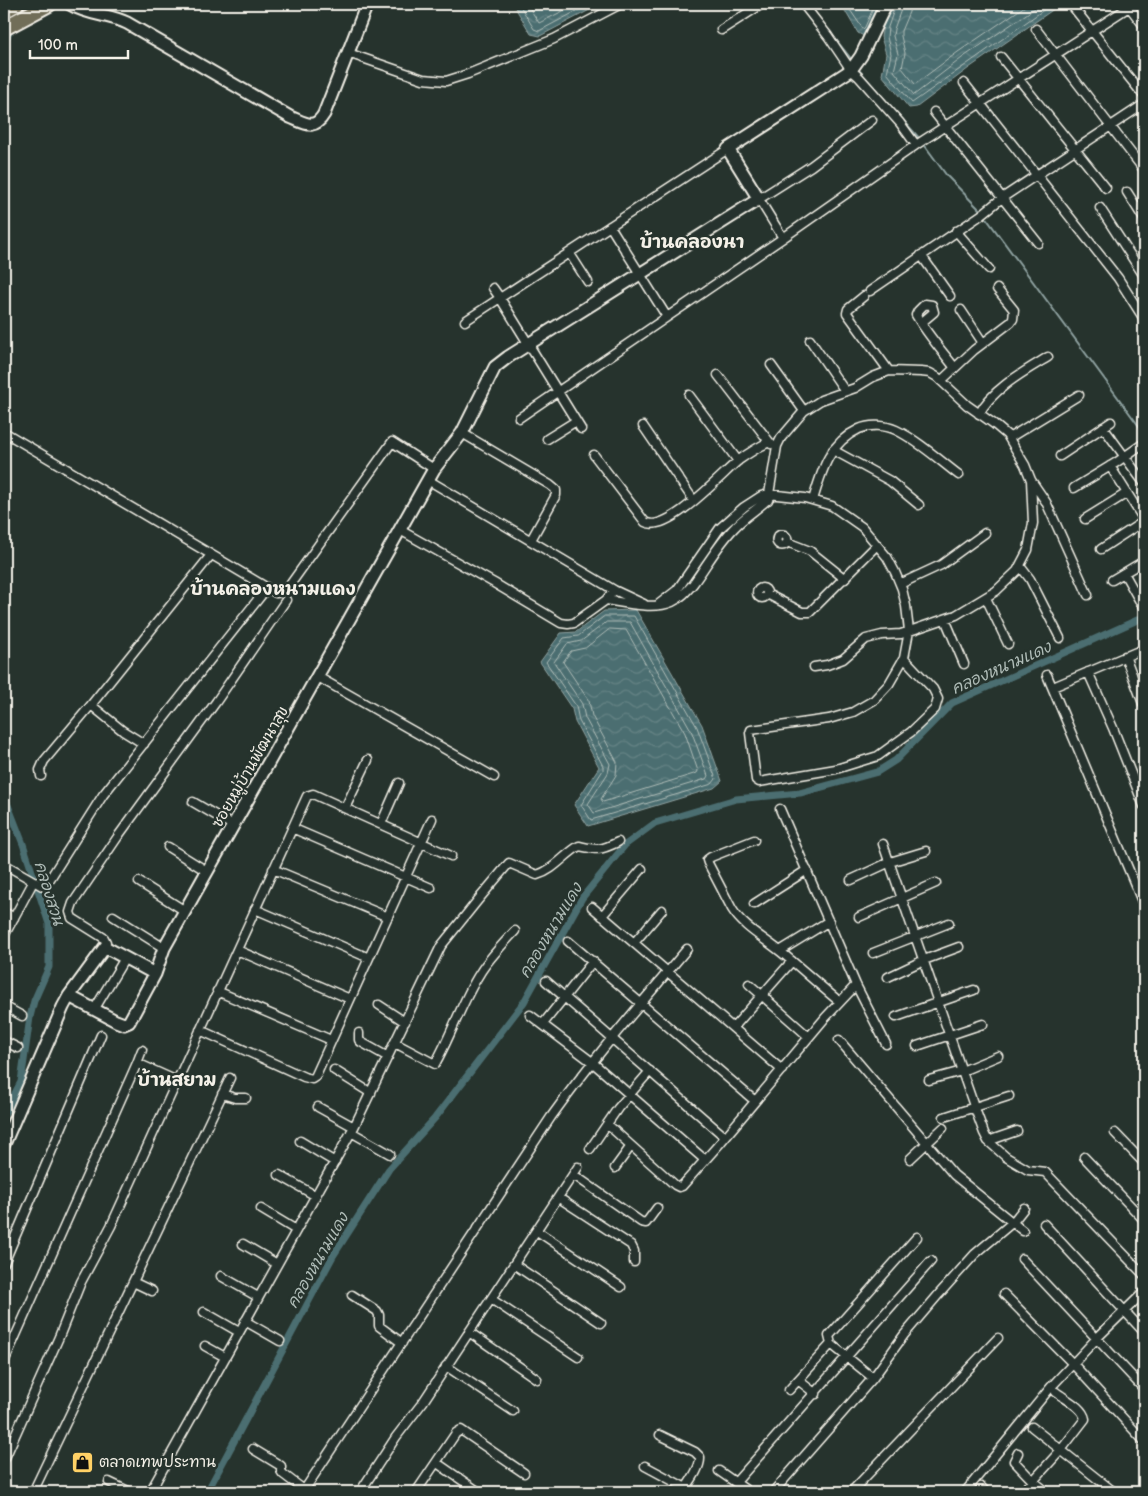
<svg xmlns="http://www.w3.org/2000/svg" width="1148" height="1496" viewBox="0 0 1148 1496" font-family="'Balsamiq Sans','Playpen Sans Thai',sans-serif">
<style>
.water{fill:url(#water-waves);stroke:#8fa2a1}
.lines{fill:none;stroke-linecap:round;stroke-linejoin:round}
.shore{stroke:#b0bdb8;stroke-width:1}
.stream{stroke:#8fa2a1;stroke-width:2}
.canal{stroke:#4b6e71;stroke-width:7}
.street-casing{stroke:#f4f1e8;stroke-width:11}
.secondary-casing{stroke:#f4f1e8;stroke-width:15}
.highway-casing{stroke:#f4f1e8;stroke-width:18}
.street{stroke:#26332d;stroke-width:8}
.secondary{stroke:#26332d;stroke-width:11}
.highway{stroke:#716e59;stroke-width:14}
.labels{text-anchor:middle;stroke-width:5;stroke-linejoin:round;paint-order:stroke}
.street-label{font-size:15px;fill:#f4f1e8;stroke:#26332d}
.poi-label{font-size:15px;fill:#f4f1e8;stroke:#26332d;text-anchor:start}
.water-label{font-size:16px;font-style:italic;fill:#b0bdb8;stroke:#26332d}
.quarter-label{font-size:18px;font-weight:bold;fill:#f4f1e8;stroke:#26332d}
</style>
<defs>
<pattern id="water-waves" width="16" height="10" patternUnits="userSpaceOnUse" patternTransform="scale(1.25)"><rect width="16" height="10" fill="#4b6e71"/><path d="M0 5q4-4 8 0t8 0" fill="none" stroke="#668385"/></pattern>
</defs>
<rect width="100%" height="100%" fill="#26332d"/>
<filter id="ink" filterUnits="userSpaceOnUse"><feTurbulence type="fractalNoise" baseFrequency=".02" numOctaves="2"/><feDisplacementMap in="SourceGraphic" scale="10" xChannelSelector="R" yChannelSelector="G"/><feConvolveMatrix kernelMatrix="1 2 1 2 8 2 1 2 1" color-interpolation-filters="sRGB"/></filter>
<g filter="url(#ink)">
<path class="water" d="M 513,4 L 601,4 L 540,36 L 531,34 Z
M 841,4 L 880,4 L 868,33 L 864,36 L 858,33 Z
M 892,4 L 1061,4 L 969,68 L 917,107 L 909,108 L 882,75 L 886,54 L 881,37 L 883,26 Z
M 636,610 L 702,725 L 722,781 L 714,788 L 588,826 L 574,805 L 599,767 L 575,722 L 572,709 L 540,662 L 561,633 L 576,632 L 604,611 Z"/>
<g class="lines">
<path class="shore" d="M 519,4 L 534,29 L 539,31 L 590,4
M 527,4 L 539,23 L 577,4
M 846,4 L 863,29 L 865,27 L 875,4
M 896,4 L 888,27 L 887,37 L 891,54 L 887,73 L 912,103 L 1052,4
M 903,4 L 894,29 L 893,36 L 898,54 L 894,71 L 914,95 L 962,58 L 1041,4
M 910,4 L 909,12 L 901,31 L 901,36 L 905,53 L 902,68 L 915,84 L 958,52 L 1028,4
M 605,616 L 634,616 L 697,727 L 716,779 L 712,784 L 591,820 L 581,805 L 603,770 L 603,766 L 579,721 L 576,706 L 546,662 L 564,638 L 578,636 Z
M 607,622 L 630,622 L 691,730 L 708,776 L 706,779 L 594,813 L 588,804 L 608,773 L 610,764 L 585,718 L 582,704 L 554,662 L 567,644 L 581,641 Z
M 610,629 L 626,630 L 685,733 L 698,771 L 697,773 L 603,802 L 601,799 L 616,775 L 617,762 L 592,716 L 589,701 L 563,662 L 571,651 L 585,648 Z"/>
<path class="stream" d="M 808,4 L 852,60
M 857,68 L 920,139
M 923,143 L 947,176 L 982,212
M 984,215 L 1144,433"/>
<path class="canal" d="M 4,43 L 10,31 L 10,25
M 4,795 L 23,844 L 49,924 L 49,967 L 34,1001 L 30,1017 L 21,1082 L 4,1114
M 207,1492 L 333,1256 L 389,1169 L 435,1118 L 524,1002 L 582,898 L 625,845 L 655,823 L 736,799 L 800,793 L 877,772 L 896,760 L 952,703 L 1144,617"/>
<defs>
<path id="street" d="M 803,4 L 828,36 L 851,70 L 859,77 L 900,123 L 916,145
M 1127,4 L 1144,26
M 1073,7 L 1144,96
M 1036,29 L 1144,170
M 721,30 L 762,4
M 348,53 L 423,79 L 446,81 L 468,74 L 554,39 L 621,4
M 1001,57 L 1106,188
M 964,83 L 1118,278 L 1144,319
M 934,112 L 1038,243
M 1127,192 L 1144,219
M 1100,208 L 1144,276
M 610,226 L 667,317
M 956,231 L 989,269
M 783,238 L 759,199 L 811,166 L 872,120
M 570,254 L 588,282
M 921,255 L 950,296
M 870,291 L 981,215 L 1002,198 L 1144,104
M 864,296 L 848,309 L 847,313 L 889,371
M 961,310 L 983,343
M 465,321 L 500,298 L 493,288
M 921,323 L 934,312 L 932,305 L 925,304 L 918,311 L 916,315 C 927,334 942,351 955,368
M 810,340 L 845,391
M 771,365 L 804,411
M 718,375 L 771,444
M 941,381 L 974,350 L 1011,322 L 1013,319 L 1014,310 L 997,289
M 689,395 L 738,461
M 979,414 C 992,389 1025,371 1048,357
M 519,418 L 783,238 L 916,145 L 1129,7
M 643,426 L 694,501
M 1103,427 L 1144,483
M 581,429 L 500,298 L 728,149
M 4,432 L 276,593 L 284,592 L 287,589 L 392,442 L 434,469
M 462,433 L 550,485 L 556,490 L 556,495 L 531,540
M 1009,438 L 1079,395
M 547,439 L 576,421
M 833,450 L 890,481 L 919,505
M 594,455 L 645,522 C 667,535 723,473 739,460 C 749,453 758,447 769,442
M 1060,456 L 1111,422
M 1110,466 L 1144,520
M 428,480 L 614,590
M 1031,480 L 1046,502 L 1088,595
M 1074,488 L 1117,462 L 1144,443
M 768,500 L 777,446 L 781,438 L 804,411 L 821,400 L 855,388 L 873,377 L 889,371 L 921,372 L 930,373 L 937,377 L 967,405 L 994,424 L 1007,435 L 1025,465 L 1031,480 L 1033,523 L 1028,550 L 1017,571 L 996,591 L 956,615 L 901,634 L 882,635 L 866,639 L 843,659 L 827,665 L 814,667
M 813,500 C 822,470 829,443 859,429 C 870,424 885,425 896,430 C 919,441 939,460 959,475
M 1085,519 L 1127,493
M 400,530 L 494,583 L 561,623 L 568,624 L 574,623 L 606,600 L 614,590 L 644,604
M776.5 540a5.5 5.5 0 1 1 11 0a5.5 5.5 0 1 1-11 0Z
M 787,542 L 810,551 L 845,579
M 1101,549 L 1144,521
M 1020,566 L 1030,579 L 1060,638
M 1124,573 L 1142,605
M 1112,580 L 1144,561
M 900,584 L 941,565 L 985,533
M757 593a5 5 0 1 1 10 0a5 5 0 1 1-10 0Z
M 767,594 L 802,612 L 810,612 L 877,545
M 986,598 L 1008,644
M 606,600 C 625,603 654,610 672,602 C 681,598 687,591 693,584 C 707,565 718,544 735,527 C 746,515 760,508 771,496
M 659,604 L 677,590 L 720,528 L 744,507 L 761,496 L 768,494 L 805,498 L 832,506 L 862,527 L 887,557 L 895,572 L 902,589 L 906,606 L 909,631 L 904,658 L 889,684 L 874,700 L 853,712 L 829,719 L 751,730 L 750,733 L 756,780 L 759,782 L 836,769 L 878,756 L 911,732 L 935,709 L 938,699 L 933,689 L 904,658
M 945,619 L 964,664
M 1125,656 L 1144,706
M 1088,672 L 1113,728 L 1144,806
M 1047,675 L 1144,906
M 318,677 L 494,777
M 1053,687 L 1141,650
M 91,705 L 123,731 L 144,744
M 41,776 L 40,770 L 44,761 L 91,705 L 211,555
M 193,802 L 234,826
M 345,808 L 368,760
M 780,809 L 856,985 L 886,1044
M 381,824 L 399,783
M 292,828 L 431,888
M 754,840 L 711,857 L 707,860 L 708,863 L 732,909 C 743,927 764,938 781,952 C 801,968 820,986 840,1002
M 883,844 L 974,1106 L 984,1133 L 988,1141 L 1006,1157 L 1028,1170 L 1045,1172 L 1144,1275
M 168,847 L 208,872
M 4,856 L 4,851
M 4,864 L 44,887 L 46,885 L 103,795 L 267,588
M 273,869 L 388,917
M 851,880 L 890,862 L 926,851
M 139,882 L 185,911
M 754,904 L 807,870
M 592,907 L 782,1070
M 255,909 L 369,958
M 4,912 L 14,918
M 113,916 L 164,948
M 602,916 L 642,869
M 859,917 L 936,883
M 4,936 L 31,886
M 568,941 L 755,1101
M 634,943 L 662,910
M 105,947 L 106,942 L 104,938 L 72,918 L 70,912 L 73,903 L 119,835 L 216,702 L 286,600
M 237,950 L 350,999
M 780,951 L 829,921
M 873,953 L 949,923
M 888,977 L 924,960 L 959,947
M 546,981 L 725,1137
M 749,984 L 809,1037
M 217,991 L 331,1040
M 379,1005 L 405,1022
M 4,1006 L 22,1016
M 94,1010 L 125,958
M 530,1015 L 592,1062 L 705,1160
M 896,1017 L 974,990
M 543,1024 L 593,961
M 733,1028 L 792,961
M 200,1030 L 304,1077 L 312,1079 L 315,1077 L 432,819
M 359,1033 L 359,1040 L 361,1042 L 388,1057
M 839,1040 L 954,1175 L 1023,1231
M 4,1041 L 18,1048
M 395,1043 L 435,1064 C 452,1034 462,1001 480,973 C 489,958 503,944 515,931
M 917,1046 L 983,1024
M 137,1063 L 142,1050
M 334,1070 L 371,1093
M 929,1080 L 962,1071 L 998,1056
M 222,1094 L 235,1098 L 246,1098
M 318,1107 L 354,1127
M 944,1117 L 1009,1096
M 607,1124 L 675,1185 L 679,1187 L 682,1186 L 721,1142 L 825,1018 L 856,985
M 351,1132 L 390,1154
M 1115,1133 L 1144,1163
M 300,1141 L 335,1162
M 988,1141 L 1017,1131
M 590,1149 L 618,1108 L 650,1071
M 1084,1157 L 1144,1220
M 910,1159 L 943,1128
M 615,1168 L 631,1146
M 279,1175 L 316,1196
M 574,1175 L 641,1222 L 646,1223 L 657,1208
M 559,1198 L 631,1245 L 634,1251 L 634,1262
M 261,1209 L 296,1230
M 1044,1224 L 1144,1332
M 537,1231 L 621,1287
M 243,1244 L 277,1264
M 1022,1259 L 1144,1389
M 4,1263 L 101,1035
M 515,1265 L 601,1323
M 221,1276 L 258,1297
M 133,1282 L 152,1291
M 1004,1294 L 1073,1364 L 1144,1441
M 352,1295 L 377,1311 L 379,1315 L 379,1326 L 402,1343
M 491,1299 L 578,1357
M 204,1312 L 239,1332
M 245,1321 L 280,1341
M 469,1332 L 537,1379
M 205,1346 L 225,1357
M 4,1362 L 137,1063 L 177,1081
M 446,1366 L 513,1411
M 873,1378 L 831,1344 L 829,1336 L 917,1237
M 798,1380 L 816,1394
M 789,1390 L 831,1344
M 1032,1427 L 1114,1492
M 660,1435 L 695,1452 L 700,1457 C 701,1468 689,1483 683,1492
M 253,1449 L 281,1466 L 281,1471 L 283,1474 L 304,1490
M 1018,1453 L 1014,1461 L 1033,1481 L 1047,1492
M 4,1460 L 59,1337 L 81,1282 L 111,1226 L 307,796 L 313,794 L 451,856
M 437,1463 L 479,1492
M 645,1466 L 686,1488
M 719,1471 L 749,1492
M 109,1482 L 130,1492
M 736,1482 L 931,1261
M 981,1487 L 986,1492
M 33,1492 L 230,1078
M 150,1492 L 354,1127 L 441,946 L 478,900 L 509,863 L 537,875 C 554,870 564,855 579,846 C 598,850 599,851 618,842
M 303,1492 L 551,1117 C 593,1058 641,1004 687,949
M 360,1492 L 396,1437 L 423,1402 L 578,1167
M 416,1492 L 456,1433 L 461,1430 L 524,1473
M 773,1492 L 873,1378 L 904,1335 L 939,1294 L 975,1254 L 1013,1222 L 1024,1208
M 851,1492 L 998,1338
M 965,1492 L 1051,1387 L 1098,1337 L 1144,1292
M 1023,1492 L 1061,1450 L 1085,1419 C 1083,1407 1065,1399 1056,1392"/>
<path id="secondary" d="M 70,4 C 88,15 109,14 127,23 L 290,117 C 305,123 314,131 324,114 L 367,4
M 69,996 L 116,1021 L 124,1024 L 129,1022 L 155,974 L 164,948 L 434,469 L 462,433 L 495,367 L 508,357 L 759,199 L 728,149 L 851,70 L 861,56 L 886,4
M 4,1144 L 63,1007 L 69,996 L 105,947 L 155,974"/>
<path id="highway" d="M 4,11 L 16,4
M 4,28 L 49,4"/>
</defs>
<use href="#street" class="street-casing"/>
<use href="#secondary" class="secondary-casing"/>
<use href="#highway" class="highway-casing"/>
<use href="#street" class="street"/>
<use href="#secondary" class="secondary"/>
<use href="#highway" class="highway"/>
</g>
</g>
<defs>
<symbol id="shop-square" viewBox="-11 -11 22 22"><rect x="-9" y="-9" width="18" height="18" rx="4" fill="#ffd166" stroke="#26332d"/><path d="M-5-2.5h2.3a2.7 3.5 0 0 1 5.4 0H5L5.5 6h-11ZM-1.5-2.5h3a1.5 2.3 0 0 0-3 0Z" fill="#111"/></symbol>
</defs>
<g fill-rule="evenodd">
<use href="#shop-square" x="70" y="1450" width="25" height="25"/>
</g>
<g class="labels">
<g class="street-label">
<text transform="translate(250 767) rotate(-60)" y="5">ซอยหมู่บ้านพัฒนาสุข</text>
</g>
<g class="poi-label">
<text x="99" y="1467">ตลาดเทพประทาน</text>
</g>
<g class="water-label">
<text transform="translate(1001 667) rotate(-24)" y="6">คลองหนามแดง</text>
<text transform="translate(50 893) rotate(73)" y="6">คลองสวน</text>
<text transform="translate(550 930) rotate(-59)" y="6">คลองหนามแดง</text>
<text transform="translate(317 1260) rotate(-60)" y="6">คลองหนามแดง</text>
</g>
<g class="quarter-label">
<text x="692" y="248">บ้านคลองนา</text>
<text x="273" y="595">บ้านคลองหนามแดง</text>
<text x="177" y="1086">บ้านสยาม</text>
</g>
</g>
<rect width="1148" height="1496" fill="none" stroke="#26332d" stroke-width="20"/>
<rect x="10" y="10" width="1128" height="1476" fill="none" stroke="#f4f1e8" stroke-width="2" filter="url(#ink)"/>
<path d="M30 50v8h98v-8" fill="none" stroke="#f4f1e8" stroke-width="2.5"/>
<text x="38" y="50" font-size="15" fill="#f4f1e8" stroke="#26332d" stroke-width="4" paint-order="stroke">100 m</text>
</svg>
